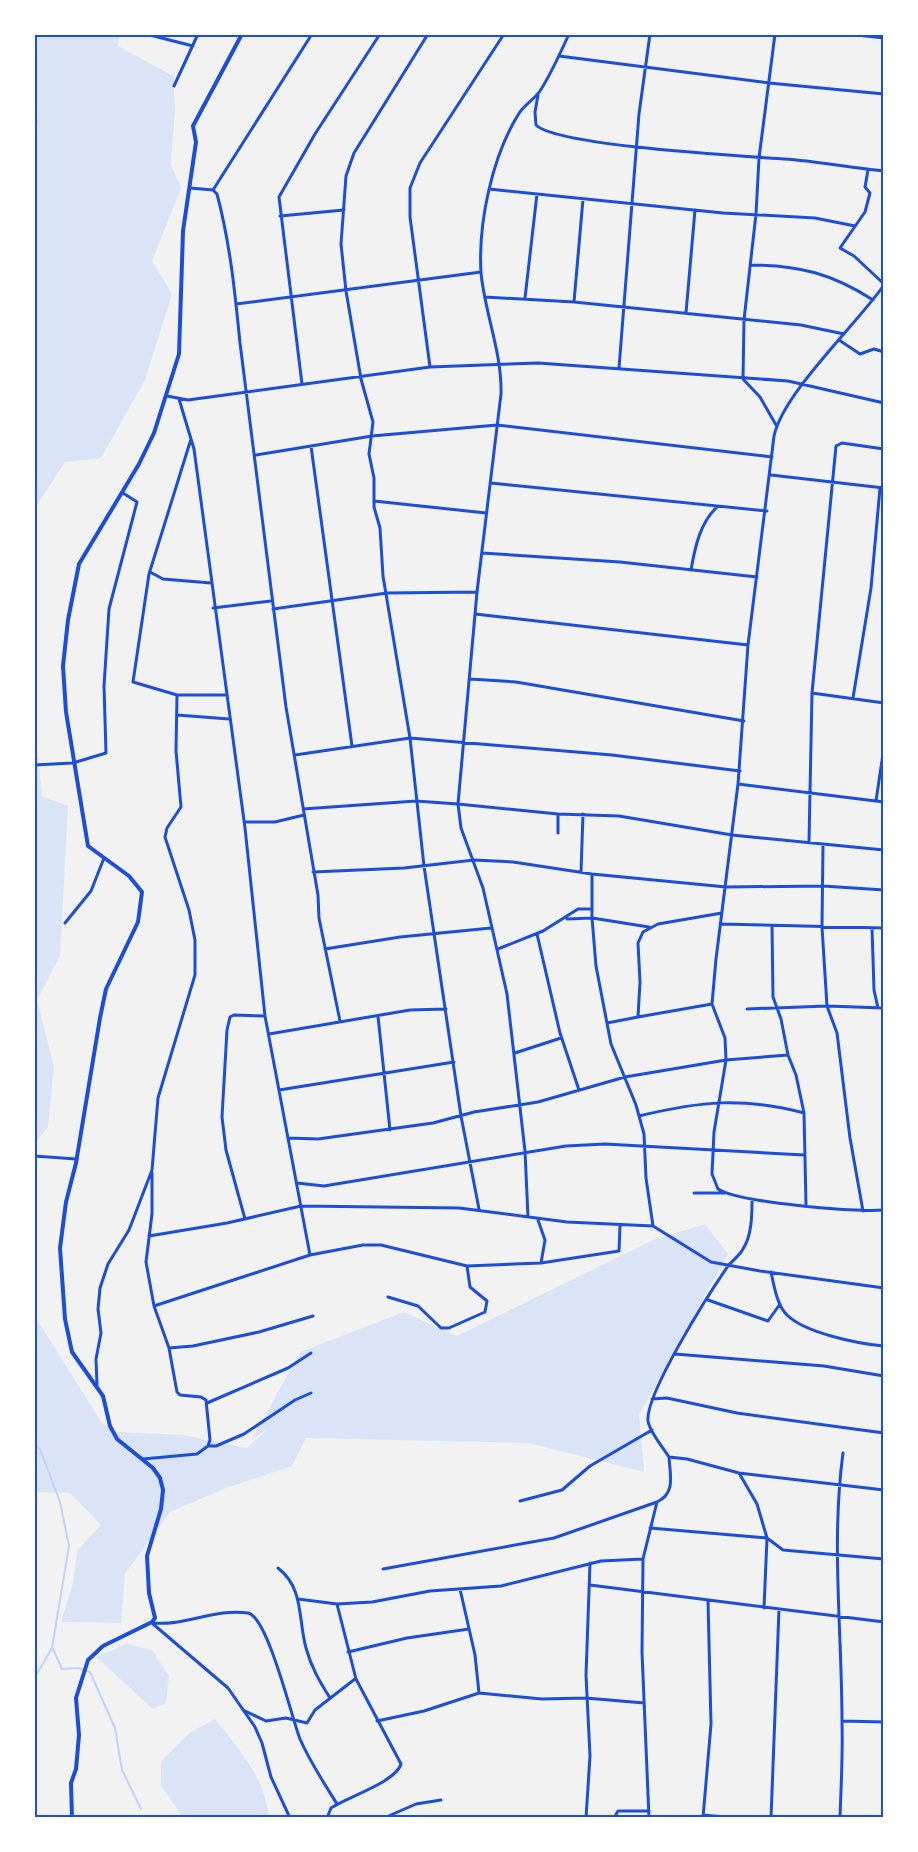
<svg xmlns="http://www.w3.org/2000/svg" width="918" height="1852" viewBox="0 0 918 1852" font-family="'PT Sans Narrow',sans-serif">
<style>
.green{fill:#dbe4f7}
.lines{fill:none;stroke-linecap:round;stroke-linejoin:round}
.stream{stroke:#bfd3fe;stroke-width:2}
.minor{stroke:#1d4ed8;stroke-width:3}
.tertiary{stroke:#1d4ed8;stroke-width:4}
.neatline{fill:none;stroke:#1d4ed8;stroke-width:2}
</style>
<rect width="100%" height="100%" fill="#f2f2f2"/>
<path class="green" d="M 35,35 L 119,35 L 118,46 L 173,76 L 175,108 L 171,165 L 181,188 L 152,261 L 172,294 L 145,380 L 101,458 L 65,462 L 35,508 Z
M 34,713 L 42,796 L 68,806 L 60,956 L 37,1000 L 54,1067 L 48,1127 L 35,1143 Z
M 705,1224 L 728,1254 L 639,1415 L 644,1472 L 528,1443 L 306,1438 L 292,1466 L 223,1489 L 170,1512 L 125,1574 L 121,1623 L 61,1622 L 73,1583 L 77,1551 L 101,1525 L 70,1493 L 35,1492 L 34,1315 L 102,1423 L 117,1432 L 184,1435 L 247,1448 L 267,1430 L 252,1439 L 300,1352 L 404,1312 L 457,1336 L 653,1240 Z
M 127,1644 L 152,1650 L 169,1676 L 166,1703 L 153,1709 L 96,1657 Z
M 215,1719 C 240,1750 264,1777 269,1817 L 183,1817 L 161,1786 L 161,1761 L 191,1732 Z"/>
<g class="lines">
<path class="stream" d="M 34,117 L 37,121 L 34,134
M 34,1444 L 40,1449 L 60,1502 L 69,1546 L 52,1648 L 34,1679
M 53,1649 L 62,1669 L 78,1668 L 90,1672 L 115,1728 L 122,1770 L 141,1809"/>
<path class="minor" d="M 146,34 L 193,46
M 428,34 L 354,153 L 346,176 L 341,244 L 346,291 L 361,379 L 373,422 L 369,454 L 374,478 L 374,507 L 380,528 L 383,576 L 410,738 L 424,866 L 461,1116 L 479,1209
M 775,34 L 759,158 L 756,214 L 744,320 L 743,379 L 760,397 L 776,425
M 847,34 L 884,38
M 559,56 L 769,83 L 884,94
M 174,86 L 198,34
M 538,95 L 535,112 L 536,125 C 557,146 744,156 784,159 C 817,161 850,168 884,171
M 868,170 L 865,187 L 870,193 L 865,212 L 840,248 L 854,256 L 884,284
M 190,188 L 213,190 L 312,34
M 489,189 L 723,213 L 815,218 L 855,226
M 213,190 L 217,194 C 230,243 235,292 240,343 L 286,707 L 318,895 L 319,918 L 340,1021
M 280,216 L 344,210
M 751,265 C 799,265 833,274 873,300
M 884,285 C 857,324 783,393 774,436 L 748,645 L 738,784 L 716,959 L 712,1004 L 725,1038 L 726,1060 L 714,1132 L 712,1174 L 718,1189 C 740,1203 855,1212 884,1210
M 485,297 L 574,302 L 801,325 L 844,334
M 525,298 L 537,194
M 574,302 L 583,199
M 236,304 L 481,272
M 686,313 L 695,210
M 839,340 L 860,354 L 874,349 L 884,352
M 430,367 L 410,217 L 410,188 L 420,163 L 504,34
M 619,368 L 639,114 L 650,34
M 302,384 L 279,197 L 315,134 L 380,34
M 167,396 L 188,400 L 430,367 L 538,363 L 788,381 L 884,403
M 179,399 L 194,449 L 245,828 L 265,1016 L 310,1255
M 191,439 L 149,574 L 133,682 L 177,695 L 226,695
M 311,446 L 352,746
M 256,455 L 372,436 L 497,425 L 772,457
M 771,475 L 884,488
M 491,483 L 767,511
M 374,501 L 486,513
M 482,553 L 620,562 L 757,577
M 691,570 C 695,547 700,523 717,507
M 150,572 L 163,579 L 211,583
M 213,608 L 271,601
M 273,609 L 387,593 L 477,592
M 475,614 L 748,645
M 470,679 L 516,682 L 744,721
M 812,693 L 884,703
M 853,698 L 871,588 L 880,488
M 177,715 L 229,719
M 295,755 L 410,738 L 612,755 L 740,771
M 34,765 L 73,763 L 106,753 L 104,686 L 109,609 L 137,502 L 123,493
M 738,784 L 884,802
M 876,801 L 884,747
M 303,809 L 416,801 L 458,804 L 558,814 L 619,816 L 732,835 L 884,850
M 558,814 L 558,833
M 244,822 L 275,822 L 304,815
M 809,842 L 812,693 L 836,446 L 842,443 L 884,449
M 823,844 L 822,927 L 827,1006 L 837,1033 L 850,1138 L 863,1211
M 313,872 L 404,868 L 474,860 L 513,862 L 592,874 L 726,887 L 823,886 L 884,890
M 581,872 L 583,814
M 567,919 L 592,918 L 649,927
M 65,923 L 91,891 L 104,858
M 720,924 L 884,928
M 772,926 L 773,997 L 781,1019 L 788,1055 L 796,1075 L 804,1113 L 806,1205
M 872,928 L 874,990 L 878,1008
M 537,934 L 560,1033 L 579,1090
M 325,949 L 400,937 L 491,928
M 498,949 L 543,931 L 578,909 L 592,909
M 747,1009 L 827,1006 L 884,1008
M 378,1016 L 390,1130
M 638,1017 L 712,1004
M 607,1023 L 638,1017 L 640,982 L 638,943 L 643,932 L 658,924 L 722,913
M 269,1034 L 410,1010 L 446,1009
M 515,1053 L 561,1038
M 279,1090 L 454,1062
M 639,1116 C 701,1101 742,1097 804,1113
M 288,1138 L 318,1139 L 433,1123 L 474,1112 L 538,1102 L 625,1077 L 726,1060 L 788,1055
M 34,1156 L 76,1159
M 152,1172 L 152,1214 L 146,1262 L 154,1306 L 169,1348 L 177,1392 L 180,1395 L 201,1397 L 206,1400 L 210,1440 L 208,1446
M 297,1183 L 324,1186 L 566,1146 L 605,1144 L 804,1155
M 694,1193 L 725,1193
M 752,1199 C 752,1215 752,1235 743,1249 C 740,1255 733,1260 728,1266 C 710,1292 645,1394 648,1421 C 650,1433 663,1447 669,1457 L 687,1459 L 739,1473 L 884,1490
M 528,1217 L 525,1151 L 507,994 L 483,888 L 461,828 L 458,804 L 477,592 L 501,394 C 502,352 485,314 481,273 C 478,223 492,157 518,115 C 523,105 534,100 540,91 C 551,74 560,54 569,34
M 245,1219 L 226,1150 L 222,1117 L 227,1030 L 230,1017 L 234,1015 L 265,1016
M 653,1226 L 711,1262 L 760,1271 L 884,1288
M 149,1236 L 227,1223 L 301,1206 L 459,1208 L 567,1222 L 653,1226 L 646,1178 L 644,1134 L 636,1105 L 611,1044 L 596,966 L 592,918 L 592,874
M 541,1263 L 619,1251 L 620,1226
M 771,1272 C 774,1286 777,1305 787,1315 C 805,1333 859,1344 884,1346
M 388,1297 L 418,1306 L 441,1328 L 449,1328 L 485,1312 L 487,1301 L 470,1287 L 467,1266 L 541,1263 L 545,1240 L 538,1220
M 708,1300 L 768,1321 L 780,1304
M 154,1306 L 310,1255 L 363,1245 L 381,1245 L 467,1266
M 169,1348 L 193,1346 L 259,1332 L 313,1316
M 675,1354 L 824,1366 L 884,1376
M 97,1385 L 96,1359 L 101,1333 L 98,1309 L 100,1288 L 108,1264 L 129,1230 L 152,1170 L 158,1098 L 195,975 L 195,940 L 189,910 L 165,837 L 167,828 L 181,807 L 176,751 L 177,695
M 652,1399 L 667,1398 L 737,1413 L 884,1433
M 207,1403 L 288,1368 L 311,1353
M 143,1459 L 197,1454 L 208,1446 L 216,1446 L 244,1434 L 295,1400 L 311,1393
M 739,1473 L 757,1504 L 767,1538 L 764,1608
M 520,1501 L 562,1490 L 590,1466 L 652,1430
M 650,1528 L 767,1538 L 783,1550 L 884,1559
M 278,1568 C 304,1588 298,1619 306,1648 C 311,1667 320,1682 330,1698
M 383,1569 L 554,1538 L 657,1502
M 590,1585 L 884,1622
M 460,1589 L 475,1655 L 479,1693
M 298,1599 L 337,1604 L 372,1602 L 430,1591 L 501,1586 L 601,1561 L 643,1559
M 153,1623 C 186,1626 215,1608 248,1613 C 268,1617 292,1719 300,1739 C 310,1762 324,1783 337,1804
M 153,1624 L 228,1688 L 255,1727 L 262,1743 L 271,1777 L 290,1818
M 348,1652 L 407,1638 L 469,1629
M 243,1710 L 266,1721 L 286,1718 L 307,1723 L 315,1710 L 355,1679
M 377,1721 L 424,1711 L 479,1693 L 542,1699 L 586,1698 L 644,1703
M 843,1721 L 884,1722
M 703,1815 L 736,1818
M 327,1818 L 331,1808 C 347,1797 396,1782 401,1764 L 356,1679 L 337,1604
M 384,1818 L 416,1804 L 441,1800
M 586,1818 L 590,1756 L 586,1675 L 590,1563
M 614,1818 L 618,1811 L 649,1811
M 649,1818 L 642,1652 L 643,1559 L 657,1502 C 676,1493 670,1475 669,1457
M 703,1818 L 711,1724 L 708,1601
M 771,1818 L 779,1609
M 840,1818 C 841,1786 843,1754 842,1722 C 842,1632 831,1542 843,1453"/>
<path class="tertiary" d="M 72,1818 L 71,1783 L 76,1769 L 79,1735 L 76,1698 L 88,1660 L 103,1646 L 152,1622 L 155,1618 L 149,1593 L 147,1556 L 161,1509 L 163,1490 L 160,1478 L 153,1468 L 117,1439 L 110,1426 L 103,1396 L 72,1352 L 65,1319 L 60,1248 L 66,1202 L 76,1163 L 100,1018 L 106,989 L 138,922 L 142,892 L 129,876 L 88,846 L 66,712 L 63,666 L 68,620 L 79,564 L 139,464 L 154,433 L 179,354 L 183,231 L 196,142 L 193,126 L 242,34"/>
</g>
<rect width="918" height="1852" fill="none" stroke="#ffffff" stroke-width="72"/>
<rect x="36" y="36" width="846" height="1780" class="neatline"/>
</svg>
